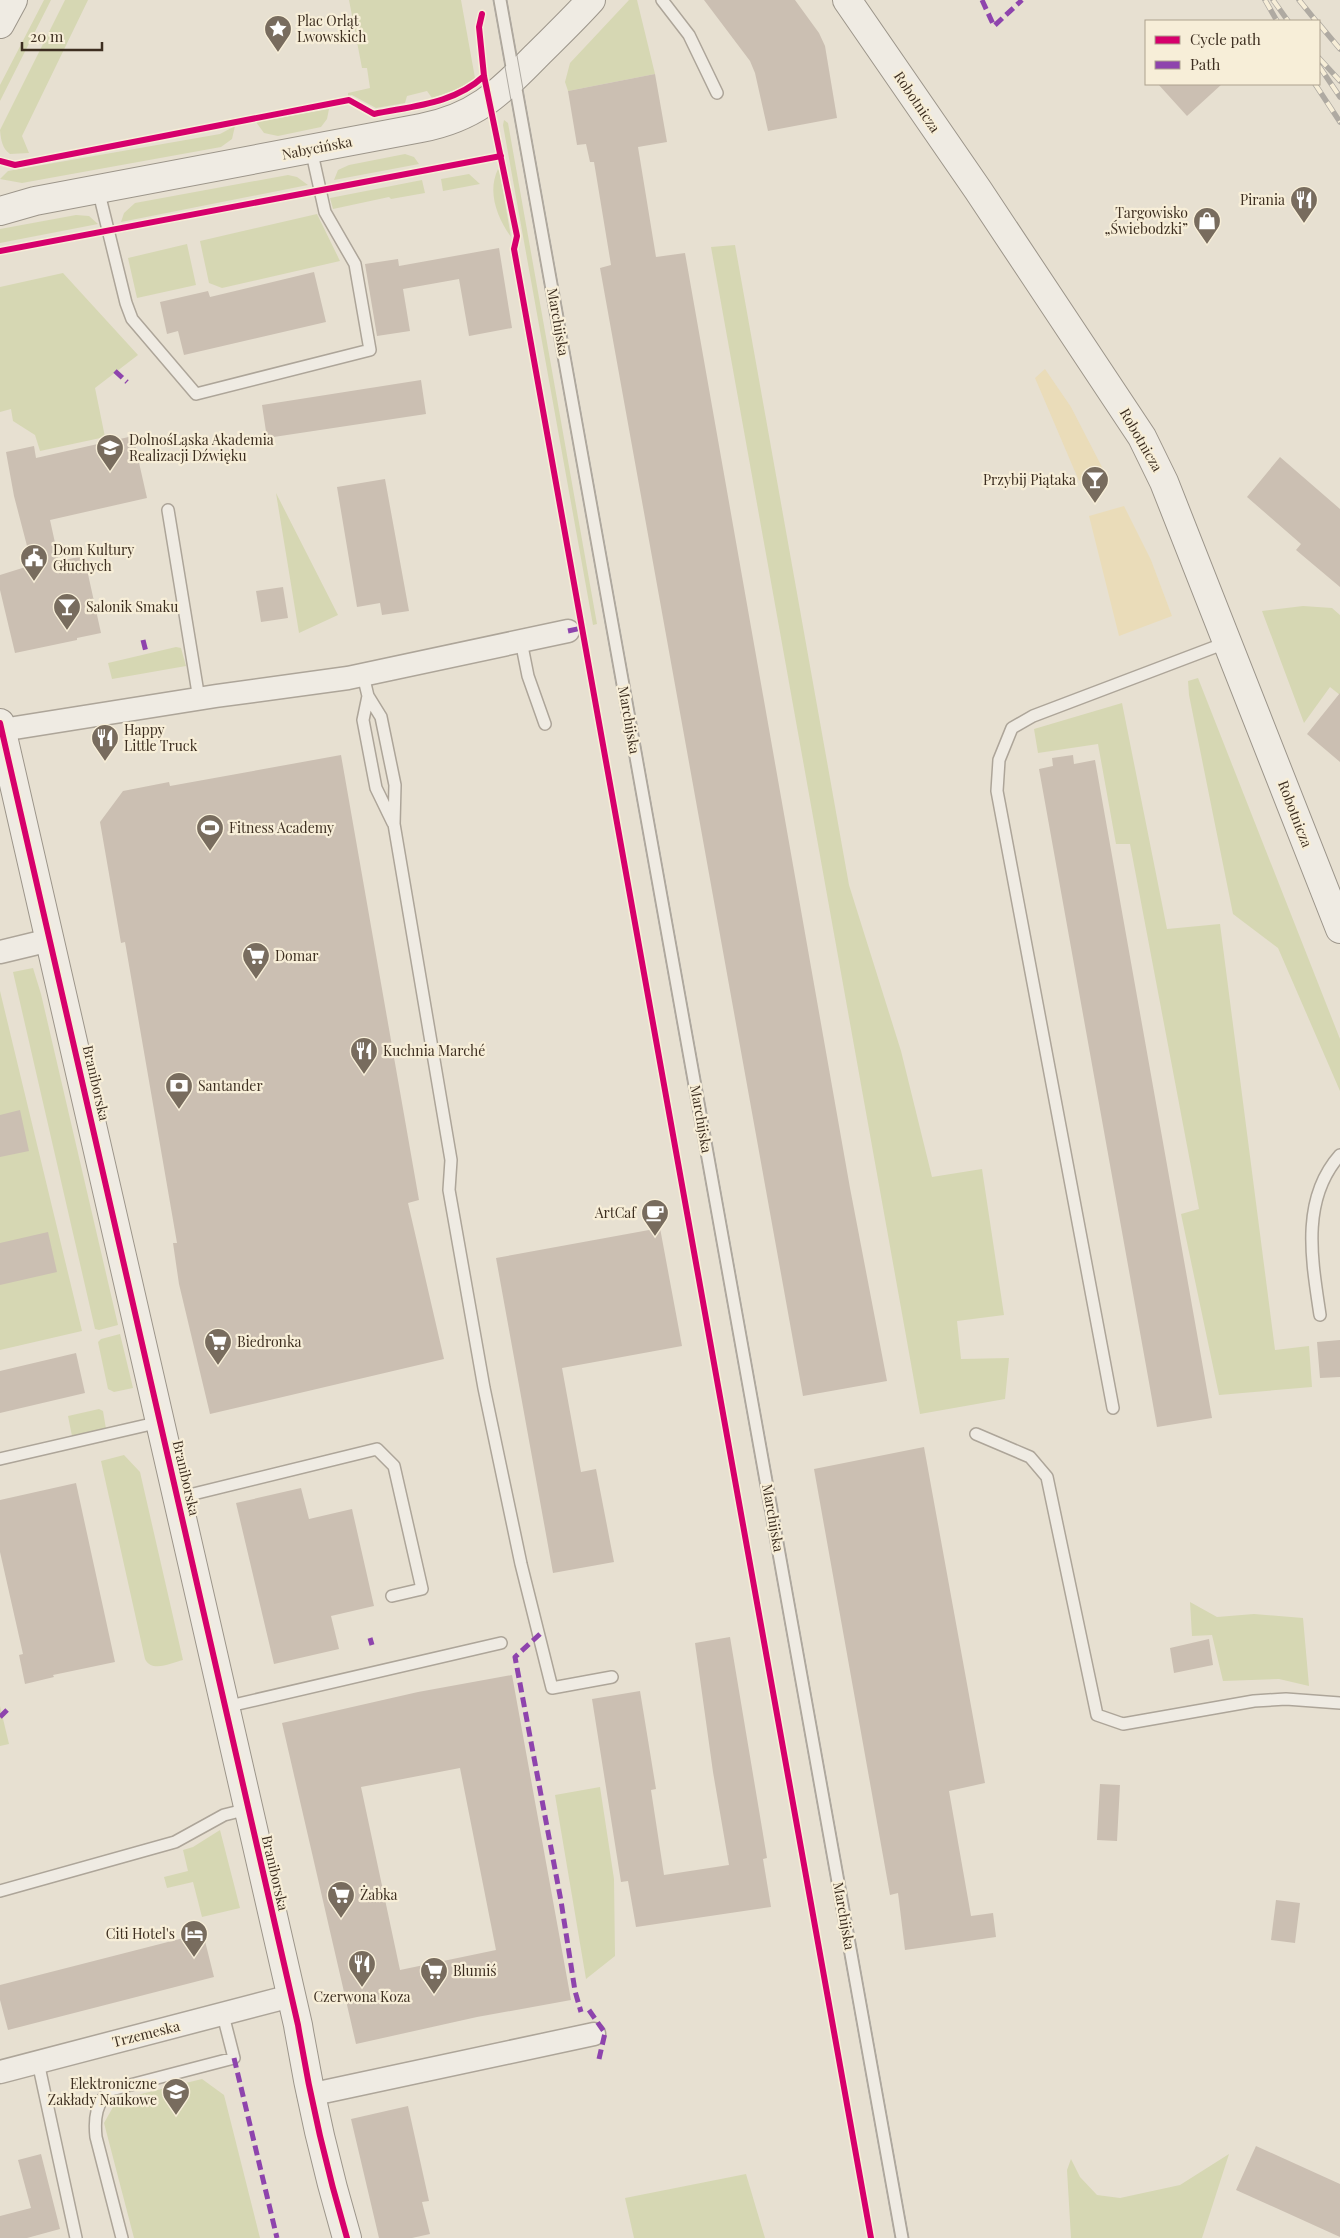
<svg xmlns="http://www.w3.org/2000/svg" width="1340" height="2238" viewBox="0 0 1340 2238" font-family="'Playfair Display',serif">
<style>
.green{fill:#d6d7b3}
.sand{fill:#eadcb9}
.building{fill:#cbbfb2;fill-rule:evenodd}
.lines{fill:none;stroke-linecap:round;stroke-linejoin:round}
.lane-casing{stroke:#ada599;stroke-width:14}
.street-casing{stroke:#ada599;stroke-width:25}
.secondary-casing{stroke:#9c958a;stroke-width:30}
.lane{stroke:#efebe3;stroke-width:11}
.street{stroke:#efebe3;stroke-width:22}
.secondary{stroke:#efebe3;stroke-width:28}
.tram{stroke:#afaaa2;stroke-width:1}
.rail-casing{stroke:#afaaa2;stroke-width:5.5}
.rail{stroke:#f7eed8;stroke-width:4;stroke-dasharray:11;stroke-linecap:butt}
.quiet{stroke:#8e44ad;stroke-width:5;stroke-dasharray:10 5;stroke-linecap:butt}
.cycleway-casing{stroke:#f7eed8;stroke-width:9}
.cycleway{stroke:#d6006c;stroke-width:6}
.labels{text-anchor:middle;stroke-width:4.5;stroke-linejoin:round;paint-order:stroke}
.poi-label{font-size:14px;fill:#3d2e20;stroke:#f7eed8;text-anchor:start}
.street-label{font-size:14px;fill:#3d2e20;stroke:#f7eed8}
</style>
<rect width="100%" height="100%" fill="#e7e0d1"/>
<path class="green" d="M 44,0 L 51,0 L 0,101 L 0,85 Z
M 65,0 L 88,0 L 22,136 L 29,153 L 10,154 C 2,148 1,140 0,130 Z
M 349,0 L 461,0 L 475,78 C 462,88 448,93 432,98 L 427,91 L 407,96 L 405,103 L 376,108 L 352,95 L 348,96 L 348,93 L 370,88 L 367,68 L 362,68 Z
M 629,0 L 637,0 L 655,74 L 568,91 L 565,82 L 570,63 Z
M 329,109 L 327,119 L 321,127 L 278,136 L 264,133 L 256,122 Z
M 504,120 L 508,123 L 597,624 L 593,625 L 503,125 Z
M 235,126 L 232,139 L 221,147 L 22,183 L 0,179 L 8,171 L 220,134 Z
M 405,154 L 414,157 L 419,164 L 334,180 L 338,170 L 349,165 Z
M 498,169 L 500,173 L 511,237 C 497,217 487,192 498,169 Z
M 469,174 L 480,184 L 443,191 L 441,179 Z
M 288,175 L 297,177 L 308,185 L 121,222 L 124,213 L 135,203 Z
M 422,180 L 425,193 L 391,199 L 389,197 L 333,209 L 330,198 Z
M 317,214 L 340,261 L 222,288 L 209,283 L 200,241 Z
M 76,215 L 89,216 L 98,224 L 0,243 L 0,229 Z
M 187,244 L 196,285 L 137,298 L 128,258 Z
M 735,245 L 849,885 L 901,1051 L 932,1177 L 982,1169 L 1004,1315 L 957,1321 L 961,1359 L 1009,1358 L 1005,1399 L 920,1414 L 711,247 Z
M 63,273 L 138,355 L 95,388 L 105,437 L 40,451 L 35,435 L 13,421 L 11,409 L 0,412 L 0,287 Z
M 276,493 L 338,615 L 299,633 Z
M 1303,606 L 1332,608 L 1340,615 L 1340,695 L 1330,687 L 1304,723 L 1262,611 Z
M 176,647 L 181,648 L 186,666 L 112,679 L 108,663 Z
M 1198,678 L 1340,1039 L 1340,1091 L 1278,948 L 1233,914 L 1189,695 L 1188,681 Z
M 1122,703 L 1167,929 L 1220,924 L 1275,1350 L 1309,1346 L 1312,1387 L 1219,1395 L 1181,1214 L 1199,1209 L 1130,844 L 1116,844 L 1098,744 L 1038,753 L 1034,729 Z
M 33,968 L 41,994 L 118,1325 L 99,1330 L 95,1329 L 13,972 Z
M 0,991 L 82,1331 L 0,1350 Z
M 120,1334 L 133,1388 L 114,1392 L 108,1389 L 98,1342 L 101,1339 Z
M 99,1409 L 103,1411 L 106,1429 L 72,1436 L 68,1416 Z
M 124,1455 L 140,1472 L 183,1660 C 171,1663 152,1673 145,1659 L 101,1461 Z
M 1190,1602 L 1217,1617 L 1254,1614 L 1303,1618 L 1309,1686 L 1279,1679 L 1223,1681 L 1212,1635 L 1192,1636 Z
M 0,1706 L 9,1744 L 0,1746 Z
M 600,1787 L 614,1879 L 615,1956 L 586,1979 L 555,1795 Z
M 220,1830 L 240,1908 L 202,1917 L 193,1882 L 167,1888 L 164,1877 L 188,1871 L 183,1850 L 193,1847 Z
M 202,2079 L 224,2095 L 260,2238 L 134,2238 L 104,2123 L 117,2100 Z
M 1229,2154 L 1202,2238 L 1071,2238 L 1067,2170 L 1071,2159 L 1080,2177 L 1097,2195 L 1120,2198 L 1180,2185 Z
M 746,2174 L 765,2238 L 634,2238 L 625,2198 Z"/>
<path class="sand" d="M 1045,369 L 1071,407 L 1103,469 L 1079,481 L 1035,378 Z
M 1124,506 L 1151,560 L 1172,616 L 1119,636 L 1089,516 Z"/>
<path class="building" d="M 704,0 L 795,0 L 819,33 L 825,46 L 837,118 L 768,131 L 755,73 L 750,61 Z
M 655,74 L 667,142 L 638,147 L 656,257 L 685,253 L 850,1188 L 887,1381 L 803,1396 L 600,268 L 611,265 L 594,162 L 590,162 L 586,144 L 577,145 L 568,91 Z
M 1158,84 L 1222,84 L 1187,116 Z
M 499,248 L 512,328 L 469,336 L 459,279 L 403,289 L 410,331 L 377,336 L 365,264 L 398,259 L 399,266 Z
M 314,272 L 326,322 L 184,355 L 178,331 L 167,334 L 160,302 L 208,291 L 210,297 Z
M 421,380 L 426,414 L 267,438 L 262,405 Z
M 133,436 L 147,498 L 50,520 L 59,561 L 84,556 L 101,633 L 77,638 L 77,640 L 15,653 L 0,590 L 0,575 L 32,565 L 14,496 L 6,452 L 34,446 L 36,458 Z
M 1280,457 L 1340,509 L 1340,587 L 1296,550 L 1301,544 L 1247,497 Z
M 385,479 L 409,611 L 382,615 L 380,603 L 357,607 L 337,487 Z
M 283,587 L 288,618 L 261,622 L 256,591 Z
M 1340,693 L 1340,762 L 1307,734 Z
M 341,755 L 419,1200 L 408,1203 L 444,1359 L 210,1414 L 179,1284 L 173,1243 L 177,1243 L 125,942 L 121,943 L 100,822 L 123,791 L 169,782 L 170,786 Z
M 1073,755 L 1074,764 L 1095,760 L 1212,1418 L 1157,1427 L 1039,769 L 1053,766 L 1052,758 Z
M 20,1110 L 29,1151 L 0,1157 L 0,1115 Z
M 660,1228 L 682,1346 L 562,1368 L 581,1472 L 596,1469 L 614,1562 L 553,1573 L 496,1258 Z
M 48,1232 L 57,1272 L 0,1285 L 0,1243 Z
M 1340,1340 L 1340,1377 L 1320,1378 L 1317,1342 Z
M 76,1353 L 85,1393 L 0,1413 L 0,1371 Z
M 924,1447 L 985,1783 L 949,1791 L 971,1916 L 993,1913 L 996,1937 L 905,1950 L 898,1893 L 890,1895 L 814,1469 Z
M 76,1483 L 115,1662 L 53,1675 L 54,1677 L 25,1684 L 19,1655 L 23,1654 L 0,1552 L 0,1500 Z
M 301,1488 L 309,1519 L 352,1509 L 374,1606 L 331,1616 L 339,1649 L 274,1664 L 236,1503 Z
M 730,1637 L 767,1858 L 763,1859 L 771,1907 L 636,1927 L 628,1881 L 621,1882 L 592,1699 L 640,1691 L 656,1789 L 651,1790 L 664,1875 L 729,1865 L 713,1772 L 695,1643 Z
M 1209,1639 L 1213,1665 L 1174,1673 L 1170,1648 Z
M 512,1675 L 571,2000 L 477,2017 L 356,2044 L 282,1723 L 418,1692 ZM 460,1768 L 496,1950 L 400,1970 L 361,1787 Z
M 1100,1784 L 1120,1785 L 1117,1841 L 1097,1840 Z
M 1276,1900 L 1300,1903 L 1295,1943 L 1271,1940 Z
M 203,1933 L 214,1977 L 8,2030 L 0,2000 L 0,1985 Z
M 408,2106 L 429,2201 L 422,2202 L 430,2234 L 412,2238 L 379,2238 L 351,2119 Z
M 1256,2146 L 1340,2184 L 1340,2237 L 1236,2190 Z
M 41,2154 L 60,2229 L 27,2238 L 0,2238 L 0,2216 L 31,2208 L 18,2160 Z"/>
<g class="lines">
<defs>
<path id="lane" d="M 500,0 L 902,2238
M 662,0 L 689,35 L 717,93
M 98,189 L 126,303 L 132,319 L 196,394 L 370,350 L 355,264 L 325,212 L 311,149
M 168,510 L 199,699
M 521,641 L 528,676 L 545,724
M 363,675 L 368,696 L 381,717 L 395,785 L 394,824 L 451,1160 L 449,1190 L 484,1388 L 521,1564 L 552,1688 L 612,1677
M 368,696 L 363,720 L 376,788 L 393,823
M 1320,1315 C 1312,1261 1300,1200 1340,1155
M 1113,1408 L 997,791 L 999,760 L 1012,728 L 1033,716 L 1228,642
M 976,1434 L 1030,1457 L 1047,1477 L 1097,1715 L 1123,1724 L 1254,1701 L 1286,1699 L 1340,1703
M 0,1459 L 160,1422
M 177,1498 L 377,1449 L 394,1466 L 422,1589 L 392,1596
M 225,1707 L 501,1643
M 0,1891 L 175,1842 L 224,1815 L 248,1809
M 38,2062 L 76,2238
M 122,2238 L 96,2137 C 94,2118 96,2102 111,2090 L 234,2058 L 223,2015"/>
<path id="street" d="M 2,730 L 216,696 L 348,678 L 568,631
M 0,952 L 50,940
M 0,2072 L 291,1996
M 309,2095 L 594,2034"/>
<path id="secondary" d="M 847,0 L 978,190 L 1142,437 L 1164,482 L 1340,929
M 0,24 L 13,0
M 0,211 L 35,201 L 421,128 C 474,118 499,94 535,57 C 554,38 573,20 591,0
M 0,723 L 298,2025 C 310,2098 326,2167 347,2238"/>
</defs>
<use href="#lane" class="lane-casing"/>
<use href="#street" class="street-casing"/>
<use href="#secondary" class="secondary-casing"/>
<use href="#lane" class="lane"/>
<use href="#street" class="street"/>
<use href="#secondary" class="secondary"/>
<path class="tram" d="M 493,0 L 895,2238
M 507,0 L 909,2238"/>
<defs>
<path id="rail" d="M 1265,0 L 1277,21
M 1273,0 L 1288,21
M 1299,0 L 1316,21
M 1319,24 L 1340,49
M 1319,58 L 1340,81
M 1319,66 L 1340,97
M 1315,84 L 1340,122"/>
</defs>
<use href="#rail" class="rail-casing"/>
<use href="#rail" class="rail"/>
<path class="quiet" d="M 982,0 L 994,26 L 1022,0
M 115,371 L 127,382
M 568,631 L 582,628
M 143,640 L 146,652
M 540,1634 L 515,1657 L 561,1901 L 575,1991 L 581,2012
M 370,1638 L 372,1645
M 0,1717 L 10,1707
M 589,2010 L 605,2033 L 599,2059
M 234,2058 L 277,2238"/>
<defs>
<path id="cycleway" d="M 482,14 L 479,27 L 484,76 L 517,236 L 514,249 L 871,2238
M 0,161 L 15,165 L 349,100 L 374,114 C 412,106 454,104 484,76
M 0,251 L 501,156
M 0,723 L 298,2025 C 310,2098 326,2167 347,2238"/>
</defs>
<use href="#cycleway" class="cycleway-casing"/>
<use href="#cycleway" class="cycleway"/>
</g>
<defs>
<symbol id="sight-pin" viewBox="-11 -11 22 30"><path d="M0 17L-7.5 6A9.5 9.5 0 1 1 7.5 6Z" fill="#786c5e" stroke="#f7eed8"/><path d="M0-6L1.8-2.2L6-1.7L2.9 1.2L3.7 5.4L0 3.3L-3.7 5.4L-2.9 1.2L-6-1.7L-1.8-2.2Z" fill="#fff"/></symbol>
<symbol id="restaurant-pin" viewBox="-11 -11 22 30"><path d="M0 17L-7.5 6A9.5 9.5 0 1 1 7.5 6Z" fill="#786c5e" stroke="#f7eed8"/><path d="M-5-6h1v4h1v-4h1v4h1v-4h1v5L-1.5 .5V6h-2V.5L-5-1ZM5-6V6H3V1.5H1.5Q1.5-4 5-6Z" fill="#fff"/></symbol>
<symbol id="shop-pin" viewBox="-11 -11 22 30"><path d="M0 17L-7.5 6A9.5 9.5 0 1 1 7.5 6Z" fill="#786c5e" stroke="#f7eed8"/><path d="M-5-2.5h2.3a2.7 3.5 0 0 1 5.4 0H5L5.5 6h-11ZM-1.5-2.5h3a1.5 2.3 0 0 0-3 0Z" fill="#fff"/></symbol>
<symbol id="university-pin" viewBox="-11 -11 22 30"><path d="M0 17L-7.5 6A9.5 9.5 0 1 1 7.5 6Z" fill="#786c5e" stroke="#f7eed8"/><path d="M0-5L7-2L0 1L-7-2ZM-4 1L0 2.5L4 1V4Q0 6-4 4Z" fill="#fff"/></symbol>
<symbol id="bar-pin" viewBox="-11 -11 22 30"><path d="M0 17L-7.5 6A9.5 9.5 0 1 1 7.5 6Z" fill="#786c5e" stroke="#f7eed8"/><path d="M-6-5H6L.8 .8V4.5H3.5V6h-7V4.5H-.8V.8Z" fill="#fff"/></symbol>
<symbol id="civic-pin" viewBox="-11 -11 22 30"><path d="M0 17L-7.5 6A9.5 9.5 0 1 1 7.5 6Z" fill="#786c5e" stroke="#f7eed8"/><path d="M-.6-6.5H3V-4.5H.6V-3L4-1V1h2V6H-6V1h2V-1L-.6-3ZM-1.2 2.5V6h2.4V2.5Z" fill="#fff"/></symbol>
<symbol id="stadium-pin" viewBox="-11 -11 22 30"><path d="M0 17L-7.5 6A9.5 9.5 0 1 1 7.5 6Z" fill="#786c5e" stroke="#f7eed8"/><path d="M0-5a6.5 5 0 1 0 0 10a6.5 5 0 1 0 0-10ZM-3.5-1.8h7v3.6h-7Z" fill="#fff"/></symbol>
<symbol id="supermarket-pin" viewBox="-11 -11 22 30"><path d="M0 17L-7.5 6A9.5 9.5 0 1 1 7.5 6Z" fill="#786c5e" stroke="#f7eed8"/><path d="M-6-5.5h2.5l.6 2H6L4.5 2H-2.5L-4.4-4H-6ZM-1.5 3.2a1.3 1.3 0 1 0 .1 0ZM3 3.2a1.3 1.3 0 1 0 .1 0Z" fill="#fff"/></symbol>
<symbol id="bank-pin" viewBox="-11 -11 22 30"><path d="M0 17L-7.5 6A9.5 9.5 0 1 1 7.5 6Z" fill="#786c5e" stroke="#f7eed8"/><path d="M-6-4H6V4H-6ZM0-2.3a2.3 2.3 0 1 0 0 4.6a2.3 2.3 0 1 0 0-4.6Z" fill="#fff"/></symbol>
<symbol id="cafe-pin" viewBox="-11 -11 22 30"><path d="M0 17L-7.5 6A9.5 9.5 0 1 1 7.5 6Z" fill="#786c5e" stroke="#f7eed8"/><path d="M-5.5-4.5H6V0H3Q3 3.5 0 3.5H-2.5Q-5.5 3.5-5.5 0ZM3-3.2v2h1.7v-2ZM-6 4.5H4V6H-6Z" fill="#fff"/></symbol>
<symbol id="hotel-pin" viewBox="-11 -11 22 30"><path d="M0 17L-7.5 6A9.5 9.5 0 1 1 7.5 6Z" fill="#786c5e" stroke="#f7eed8"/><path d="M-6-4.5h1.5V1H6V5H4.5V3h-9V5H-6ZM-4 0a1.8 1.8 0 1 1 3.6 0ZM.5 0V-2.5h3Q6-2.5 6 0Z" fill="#fff"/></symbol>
<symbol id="school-pin" viewBox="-11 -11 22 30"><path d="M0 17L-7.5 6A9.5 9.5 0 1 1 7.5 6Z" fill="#786c5e" stroke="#f7eed8"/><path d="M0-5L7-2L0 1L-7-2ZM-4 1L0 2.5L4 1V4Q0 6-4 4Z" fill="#fff"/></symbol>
</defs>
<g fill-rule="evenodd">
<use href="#sight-pin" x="262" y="13" width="32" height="43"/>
<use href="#restaurant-pin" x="1288" y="184" width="32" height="43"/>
<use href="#shop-pin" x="1191" y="205" width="32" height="43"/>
<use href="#university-pin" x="94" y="432" width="32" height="43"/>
<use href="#bar-pin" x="1079" y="464" width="32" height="43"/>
<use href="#civic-pin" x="18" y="542" width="32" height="43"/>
<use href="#bar-pin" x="51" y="591" width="32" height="43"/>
<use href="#restaurant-pin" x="89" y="722" width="32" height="43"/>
<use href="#stadium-pin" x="194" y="812" width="32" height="43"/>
<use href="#supermarket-pin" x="240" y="940" width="32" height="43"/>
<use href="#restaurant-pin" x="348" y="1035" width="32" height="43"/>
<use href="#bank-pin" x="163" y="1070" width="32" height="43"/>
<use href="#cafe-pin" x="639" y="1197" width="32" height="43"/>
<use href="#supermarket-pin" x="202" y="1326" width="32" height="43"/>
<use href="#supermarket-pin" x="325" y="1879" width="32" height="43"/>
<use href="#hotel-pin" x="178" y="1918" width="32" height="43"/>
<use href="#restaurant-pin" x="346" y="1948" width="32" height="43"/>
<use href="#supermarket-pin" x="418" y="1955" width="32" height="43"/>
<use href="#school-pin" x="160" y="2076" width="32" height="43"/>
</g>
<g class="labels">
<g class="poi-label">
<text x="297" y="26">Plac Orląt<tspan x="297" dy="16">Lwowskich</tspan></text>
<text x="1285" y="205" text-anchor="end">Pirania</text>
<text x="1188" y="218" text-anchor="end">Targowisko<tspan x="1188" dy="16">„Świebodzki”</tspan></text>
<text x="129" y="445">DolnośLąska Akademia<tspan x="129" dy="16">Realizacji Dźwięku</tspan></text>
<text x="1076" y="485" text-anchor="end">Przybij Piątaka</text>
<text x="53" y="555">Dom Kultury<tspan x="53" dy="16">Głuchych</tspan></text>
<text x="86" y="612">Salonik Smaku</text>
<text x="124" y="735">Happy<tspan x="124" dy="16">Little Truck</tspan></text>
<text x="229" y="833">Fitness Academy</text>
<text x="275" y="961">Domar</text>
<text x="383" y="1056">Kuchnia Marché</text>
<text x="198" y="1091">Santander</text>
<text x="636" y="1218" text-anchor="end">ArtCaf</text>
<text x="237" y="1347">Biedronka</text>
<text x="360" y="1900">Żabka</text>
<text x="175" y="1939" text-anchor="end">Citi Hotel's</text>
<text x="453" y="1976">Blumiś</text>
<text x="362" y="2002" text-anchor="middle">Czerwona Koza</text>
<text x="157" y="2089" text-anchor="end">Elektroniczne<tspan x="157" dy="16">Zakłady Naukowe</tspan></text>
</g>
<g class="street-label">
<text transform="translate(917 102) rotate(56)" y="5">Robotnicza</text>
<text transform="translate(317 148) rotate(-11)" y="5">Nabycińska</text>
<text transform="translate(558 322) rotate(80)" y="5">Marchijska</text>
<text transform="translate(1141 440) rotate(60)" y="5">Robotnicza</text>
<text transform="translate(629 720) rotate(80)" y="5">Marchijska</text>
<text transform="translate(1295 814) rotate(69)" y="5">Robotnicza</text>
<text transform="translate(96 1083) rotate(77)" y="5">Braniborska</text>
<text transform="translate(701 1119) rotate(80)" y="5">Marchijska</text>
<text transform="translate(186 1478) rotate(77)" y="5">Braniborska</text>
<text transform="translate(773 1518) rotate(80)" y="5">Marchijska</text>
<text transform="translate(275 1873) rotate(77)" y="5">Braniborska</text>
<text transform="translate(844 1916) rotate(80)" y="5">Marchijska</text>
<text transform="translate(146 2034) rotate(-14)" y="5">Trzemeska</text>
</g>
</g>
<rect x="1145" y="20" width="175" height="65" fill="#f7eed8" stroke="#ada18e"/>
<rect x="1155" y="36" width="25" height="8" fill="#d6006c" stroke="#ada18e"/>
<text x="1190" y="45" font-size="15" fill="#3d2e20">Cycle path</text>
<rect x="1155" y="61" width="25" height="8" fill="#8e44ad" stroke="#ada18e"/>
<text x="1190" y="70" font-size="15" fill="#3d2e20">Path</text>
<path d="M22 42v8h80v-8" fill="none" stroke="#3d2e20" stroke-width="2.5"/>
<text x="30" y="42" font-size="15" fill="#3d2e20" stroke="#f7eed8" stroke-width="4" paint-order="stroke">20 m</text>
</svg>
